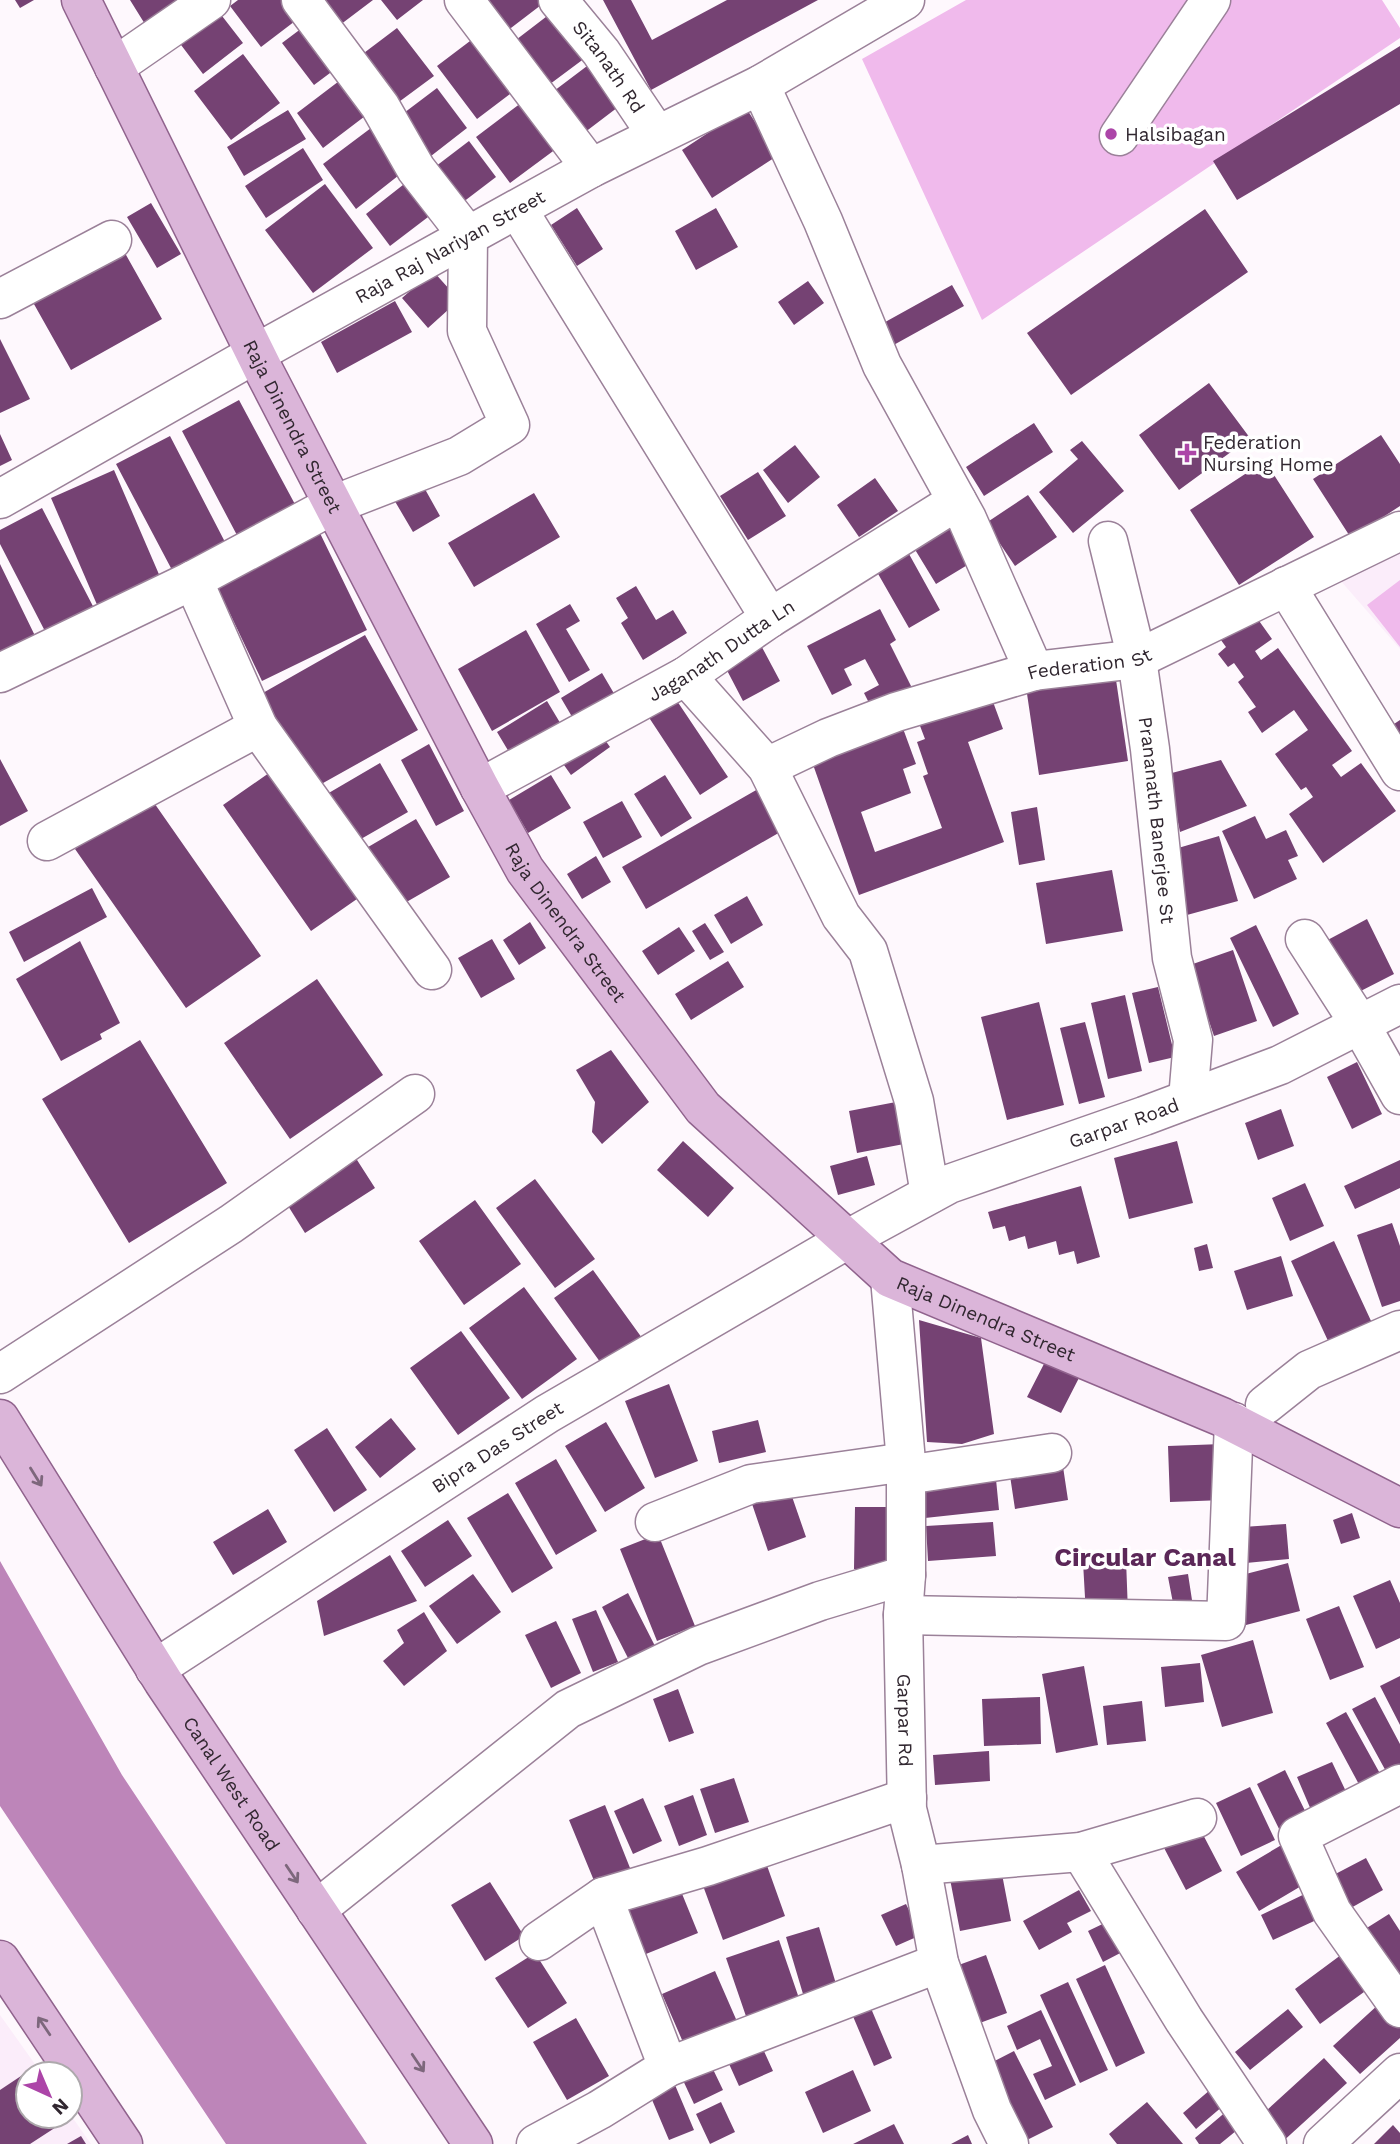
<svg xmlns="http://www.w3.org/2000/svg" width="1400" height="2144" viewBox="0 0 1400 2144" font-family="'Work Sans',sans-serif">
<style>
.built{fill:#fbedfa}
.green{fill:#f0baec}
.water{fill:#bd85b9}
.building{fill:#754273}
.lines{fill:none;stroke-linecap:round;stroke-linejoin:round}
.minor-casing{stroke:#9b8199;stroke-width:41}
.major-casing{stroke:#90638d;stroke-width:41}
.minor{stroke:#fff;stroke-width:38}
.major{stroke:#dbb5d9;stroke-width:38}
.oneway{stroke:#7d677c}
.poi-dot{fill:#ac45a8;stroke:#fff;stroke-width:2.5}
.labels{text-anchor:middle;stroke-width:7;stroke-linejoin:round;paint-order:stroke}
.street-label{font-size:19px;fill:#312730;stroke:#fff}
.poi-label{font-size:19px;fill:#312730;stroke:#fff;text-anchor:start}
.district-label{font-size:26px;font-weight:bold;fill:#5b2858;stroke:#fff}
</style>
<rect width="100%" height="100%" fill="#fef8fd"/>
<path class="built" d="M 1400,524 L 1400,649 L 1327,565 Z
M 0,2015 L 42,2074 L 28,2074 L 28,2116 L 70,2116 L 70,2114 L 91,2144 L 0,2144 Z"/>
<path class="green" d="M 966,0 L 1382,0 L 1400,28 L 1400,38 L 982,320 L 862,59 Z
M 1400,580 L 1400,647 L 1367,605 Z"/>
<path class="water" d="M 0,1561 L 122,1775 L 367,2144 L 226,2144 L 0,1806 Z"/>
<path class="building" d="M 15,0 L 34,0 L 20,8 Z
M 130,0 L 192,0 L 148,29 Z
M 238,0 L 291,0 L 303,15 L 261,47 L 230,6 Z
M 309,0 L 373,0 L 332,31 Z
M 381,0 L 423,0 L 397,20 Z
M 470,0 L 543,0 L 545,2 L 498,38 Z
M 603,0 L 631,0 L 652,40 L 727,0 L 818,0 L 651,90 Z
M 212,3 L 243,43 L 203,74 L 172,33 Z
M 555,10 L 589,55 L 542,90 L 508,46 Z
M 310,22 L 342,64 L 314,85 L 282,43 Z
M 397,28 L 434,76 L 388,110 L 352,62 Z
M 474,38 L 514,91 L 477,119 L 437,66 Z
M 1400,46 L 1400,104 L 1237,200 L 1213,161 Z
M 243,54 L 280,103 L 231,140 L 194,91 Z
M 595,60 L 626,101 L 576,139 L 546,97 Z
M 351,72 L 377,107 L 323,148 L 297,113 Z
M 437,88 L 467,128 L 422,163 L 392,122 Z
M 529,97 L 564,143 L 510,183 L 476,137 Z
M 746,108 L 777,156 L 712,198 L 682,150 Z
M 288,110 L 306,139 L 244,176 L 227,147 Z
M 375,125 L 408,168 L 356,209 L 323,164 Z
M 469,141 L 496,177 L 454,209 L 427,173 Z
M 303,148 L 323,180 L 266,218 L 245,186 Z
M 408,181 L 432,214 L 390,246 L 366,214 Z
M 325,184 L 373,248 L 313,293 L 265,230 Z
M 151,203 L 181,254 L 157,268 L 127,217 Z
M 577,208 L 603,249 L 577,266 L 551,225 Z
M 716,208 L 738,247 L 696,270 L 675,231 Z
M 1205,209 L 1248,272 L 1071,395 L 1027,333 Z
M 121,246 L 162,319 L 71,370 L 30,297 Z
M 433,271 L 459,300 L 428,328 L 402,298 Z
M 808,281 L 824,303 L 794,325 L 778,302 Z
M 952,285 L 964,306 L 890,347 L 878,326 Z
M 395,301 L 412,332 L 337,373 L 321,342 Z
M 0,339 L 30,399 L 0,413 Z
M 1209,383 L 1250,438 L 1179,490 L 1139,435 Z
M 239,400 L 297,508 L 239,539 L 182,431 Z
M 1034,423 L 1053,452 L 984,496 L 966,467 Z
M 0,434 L 12,460 L 0,466 Z
M 1381,435 L 1400,464 L 1400,506 L 1351,538 L 1313,479 Z
M 170,436 L 225,542 L 172,570 L 116,464 Z
M 1082,441 L 1124,491 L 1073,533 L 1039,492 L 1078,459 L 1070,450 Z
M 795,445 L 820,477 L 788,503 L 763,470 Z
M 1265,461 L 1314,537 L 1239,585 L 1190,510 Z
M 114,470 L 161,579 L 98,607 L 51,498 Z
M 758,472 L 786,516 L 748,540 L 720,496 Z
M 875,478 L 898,511 L 859,537 L 837,505 Z
M 421,482 L 440,516 L 413,532 L 393,498 Z
M 534,493 L 560,537 L 474,587 L 448,543 Z
M 1028,495 L 1057,537 L 1015,566 L 986,523 Z
M 42,508 L 96,612 L 48,637 L 0,544 L 0,530 Z
M 948,519 L 974,561 L 936,584 L 911,543 Z
M 317,527 L 367,630 L 262,681 L 213,578 Z
M 909,554 L 940,610 L 909,628 L 877,572 Z
M 0,564 L 39,644 L 0,663 Z
M 636,586 L 656,620 L 673,610 L 687,633 L 643,660 L 621,623 L 628,618 L 616,598 Z
M 570,604 L 580,621 L 566,629 L 590,670 L 569,682 L 536,624 Z
M 880,609 L 896,640 L 890,644 L 912,688 L 872,709 L 864,693 L 879,685 L 865,659 L 844,669 L 852,685 L 832,695 L 807,646 Z
M 1252,611 L 1272,639 L 1255,651 L 1261,660 L 1278,648 L 1352,751 L 1332,765 L 1341,777 L 1361,763 L 1396,811 L 1323,863 L 1289,814 L 1313,797 L 1306,787 L 1301,790 L 1275,754 L 1308,730 L 1294,710 L 1262,733 L 1248,712 L 1256,707 L 1238,682 L 1244,677 L 1234,663 L 1228,667 L 1218,654 L 1226,647 L 1218,636 Z
M 526,630 L 560,692 L 492,731 L 458,669 Z
M 365,635 L 418,730 L 307,792 L 254,698 Z
M 756,636 L 780,681 L 743,701 L 719,655 Z
M 602,673 L 619,702 L 578,727 L 561,698 Z
M 1115,673 L 1128,761 L 1039,775 L 1026,687 Z
M 989,691 L 1003,729 L 968,742 L 1004,842 L 859,895 L 810,756 L 901,723 L 916,764 L 903,769 L 911,793 L 861,812 L 875,852 L 942,828 L 923,776 L 928,774 L 917,742 L 925,739 L 917,718 Z
M 673,695 L 728,777 L 700,795 L 646,713 Z
M 547,701 L 565,731 L 515,762 L 497,732 Z
M 1400,720 L 1400,746 L 1388,728 Z
M 598,730 L 610,747 L 571,775 L 559,758 Z
M 429,744 L 464,811 L 436,826 L 401,760 Z
M 0,759 L 28,811 L 0,826 Z
M 1221,760 L 1247,806 L 1180,832 L 1168,774 Z
M 380,763 L 408,812 L 354,843 L 327,794 Z
M 279,766 L 367,892 L 311,931 L 223,805 Z
M 551,775 L 571,808 L 528,833 L 509,800 Z
M 665,775 L 692,818 L 661,837 L 634,794 Z
M 758,789 L 782,831 L 646,909 L 622,867 Z
M 150,797 L 261,956 L 186,1008 L 75,849 Z
M 622,801 L 642,837 L 603,858 L 583,822 Z
M 1037,807 L 1045,860 L 1019,865 L 1011,812 Z
M 1255,816 L 1266,839 L 1286,830 L 1298,856 L 1288,860 L 1297,879 L 1254,899 L 1222,831 Z
M 416,819 L 450,877 L 396,908 L 363,850 Z
M 1219,836 L 1238,901 L 1187,915 L 1168,851 Z
M 596,856 L 611,882 L 582,899 L 567,874 Z
M 1112,870 L 1123,931 L 1046,944 L 1036,883 Z
M 92,888 L 107,917 L 24,962 L 9,932 Z
M 747,896 L 763,925 L 731,944 L 714,915 Z
M 1367,919 L 1394,974 L 1349,997 L 1322,943 Z
M 530,922 L 546,948 L 519,965 L 503,940 Z
M 705,923 L 724,952 L 710,960 L 692,931 Z
M 1256,925 L 1299,1014 L 1273,1027 L 1230,938 Z
M 679,927 L 695,951 L 658,975 L 642,951 Z
M 492,939 L 515,979 L 481,998 L 458,958 Z
M 80,941 L 120,1023 L 100,1034 L 102,1039 L 61,1061 L 16,979 Z
M 1233,950 L 1257,1021 L 1214,1036 L 1190,965 Z
M 728,961 L 744,987 L 691,1020 L 675,994 Z
M 317,979 L 383,1075 L 290,1139 L 224,1043 Z
M 1158,987 L 1175,1057 L 1149,1063 L 1132,993 Z
M 1125,995 L 1142,1071 L 1108,1079 L 1091,1003 Z
M 1039,1002 L 1064,1105 L 1007,1120 L 981,1017 Z
M 1085,1022 L 1105,1097 L 1079,1104 L 1060,1028 Z
M 140,1040 L 227,1183 L 129,1243 L 42,1099 Z
M 611,1050 L 649,1102 L 602,1144 L 592,1132 L 595,1102 L 576,1070 Z
M 1357,1062 L 1382,1114 L 1352,1129 L 1327,1077 Z
M 896,1102 L 904,1144 L 857,1153 L 849,1111 Z
M 1281,1109 L 1294,1146 L 1258,1160 L 1245,1123 Z
M 683,1141 L 734,1188 L 708,1217 L 657,1170 Z
M 1177,1141 L 1193,1203 L 1129,1219 L 1114,1158 Z
M 350,1149 L 375,1188 L 305,1233 L 280,1193 Z
M 867,1156 L 875,1185 L 838,1195 L 830,1166 Z
M 1400,1160 L 1400,1188 L 1355,1209 L 1344,1186 Z
M 535,1179 L 595,1259 L 555,1288 L 496,1208 Z
M 1305,1183 L 1324,1226 L 1290,1241 L 1272,1198 Z
M 1081,1186 L 1100,1257 L 1077,1264 L 1074,1251 L 1059,1255 L 1056,1241 L 1028,1249 L 1025,1236 L 1009,1241 L 1005,1226 L 993,1229 L 988,1212 Z
M 475,1200 L 521,1264 L 464,1305 L 419,1241 Z
M 1392,1223 L 1400,1246 L 1400,1301 L 1382,1307 L 1357,1235 Z
M 1334,1241 L 1372,1323 L 1329,1343 L 1291,1261 Z
M 1207,1244 L 1213,1268 L 1199,1271 L 1194,1248 Z
M 1281,1256 L 1293,1296 L 1247,1310 L 1234,1271 Z
M 593,1270 L 642,1338 L 603,1366 L 554,1298 Z
M 524,1287 L 577,1359 L 522,1399 L 469,1328 Z
M 919,1320 L 981,1338 L 994,1434 L 962,1444 L 927,1442 Z
M 461,1331 L 510,1398 L 458,1435 L 410,1368 Z
M 1047,1358 L 1081,1374 L 1061,1413 L 1027,1397 Z
M 669,1384 L 698,1461 L 655,1478 L 625,1401 Z
M 391,1418 L 416,1449 L 380,1478 L 355,1447 Z
M 758,1420 L 766,1452 L 719,1463 L 712,1431 Z
M 606,1422 L 645,1488 L 605,1512 L 565,1446 Z
M 327,1428 L 367,1490 L 334,1512 L 294,1450 Z
M 1222,1444 L 1224,1500 L 1170,1502 L 1168,1446 Z
M 556,1459 L 597,1531 L 556,1555 L 515,1483 Z
M 1062,1460 L 1068,1500 L 1015,1509 L 1009,1469 Z
M 995,1469 L 999,1510 L 925,1518 L 921,1477 Z
M 788,1485 L 806,1537 L 768,1551 L 750,1498 Z
M 508,1493 L 553,1568 L 512,1593 L 467,1518 Z
M 855,1507 L 892,1507 L 892,1569 L 854,1569 Z
M 268,1509 L 287,1542 L 233,1575 L 213,1542 Z
M 1352,1513 L 1360,1538 L 1341,1544 L 1333,1520 Z
M 448,1520 L 472,1556 L 425,1587 L 401,1551 Z
M 993,1522 L 996,1556 L 928,1561 L 926,1526 Z
M 1286,1524 L 1289,1559 L 1246,1563 L 1243,1527 Z
M 658,1534 L 695,1626 L 657,1641 L 620,1549 Z
M 390,1555 L 417,1601 L 324,1636 L 317,1601 Z
M 1126,1559 L 1128,1613 L 1086,1615 L 1083,1562 Z
M 1288,1563 L 1300,1611 L 1246,1625 L 1234,1577 Z
M 473,1574 L 501,1612 L 457,1644 L 429,1606 Z
M 1188,1574 L 1192,1600 L 1173,1603 L 1168,1577 Z
M 1390,1580 L 1400,1603 L 1400,1638 L 1376,1649 L 1353,1596 Z
M 628,1593 L 655,1646 L 629,1660 L 602,1607 Z
M 1339,1606 L 1364,1667 L 1330,1680 L 1306,1619 Z
M 596,1610 L 618,1662 L 593,1672 L 572,1619 Z
M 424,1612 L 447,1651 L 404,1686 L 383,1661 L 404,1643 L 397,1630 Z
M 556,1621 L 581,1673 L 551,1688 L 525,1635 Z
M 1253,1640 L 1273,1713 L 1222,1727 L 1201,1655 Z
M 1200,1663 L 1204,1702 L 1165,1707 L 1161,1667 Z
M 1084,1666 L 1098,1745 L 1056,1753 L 1042,1674 Z
M 1400,1676 L 1400,1725 L 1380,1686 Z
M 678,1689 L 694,1733 L 669,1742 L 653,1699 Z
M 1040,1697 L 1041,1744 L 984,1746 L 982,1699 Z
M 1375,1697 L 1400,1744 L 1400,1768 L 1388,1775 L 1352,1709 Z
M 1142,1701 L 1146,1741 L 1107,1745 L 1103,1706 Z
M 1346,1712 L 1383,1779 L 1362,1790 L 1326,1723 Z
M 989,1751 L 990,1781 L 935,1785 L 933,1755 Z
M 1332,1762 L 1350,1800 L 1314,1817 L 1297,1777 Z
M 1285,1770 L 1311,1823 L 1283,1837 L 1257,1784 Z
M 734,1778 L 749,1822 L 715,1833 L 700,1789 Z
M 1250,1787 L 1275,1840 L 1241,1856 L 1216,1803 Z
M 693,1795 L 707,1835 L 679,1846 L 664,1806 Z
M 643,1798 L 662,1841 L 633,1854 L 614,1811 Z
M 605,1805 L 632,1873 L 597,1888 L 569,1820 Z
M 1198,1825 L 1222,1871 L 1186,1890 L 1162,1844 Z
M 1290,1840 L 1313,1879 L 1259,1911 L 1236,1872 Z
M 1366,1858 L 1383,1890 L 1340,1914 L 1322,1881 Z
M 765,1860 L 785,1916 L 723,1940 L 702,1883 Z
M 1001,1869 L 1011,1921 L 960,1931 L 950,1879 Z
M 676,1879 L 698,1933 L 641,1956 L 619,1902 Z
M 490,1882 L 524,1936 L 485,1961 L 451,1905 Z
M 1079,1890 L 1091,1911 L 1067,1923 L 1072,1932 L 1039,1950 L 1023,1921 Z
M 1313,1890 L 1325,1916 L 1273,1940 L 1261,1915 Z
M 906,1904 L 921,1935 L 896,1946 L 881,1915 Z
M 1389,1914 L 1400,1931 L 1400,1992 L 1362,1931 Z
M 1113,1919 L 1128,1949 L 1103,1962 L 1088,1931 Z
M 819,1927 L 839,1994 L 806,2004 L 786,1937 Z
M 779,1940 L 802,2007 L 749,2025 L 726,1958 Z
M 1349,1949 L 1375,1984 L 1320,2024 L 1295,1989 Z
M 535,1953 L 567,2003 L 528,2028 L 495,1978 Z
M 986,1955 L 1007,2013 L 977,2024 L 956,1966 Z
M 1105,1965 L 1145,2053 L 1116,2067 L 1076,1979 Z
M 715,1971 L 739,2026 L 686,2049 L 662,1994 Z
M 1068,1982 L 1108,2070 L 1080,2083 L 1040,1995 Z
M 1379,2004 L 1400,2027 L 1400,2038 L 1360,2074 L 1333,2046 Z
M 870,2006 L 892,2058 L 874,2066 L 852,2014 Z
M 1288,2009 L 1303,2027 L 1250,2070 L 1235,2052 Z
M 1041,2010 L 1076,2085 L 1045,2100 L 1033,2074 L 1052,2066 L 1040,2039 L 1017,2050 L 1007,2026 Z
M 576,2018 L 609,2076 L 567,2100 L 533,2042 Z
M 759,2040 L 773,2071 L 739,2086 L 725,2055 Z
M 1014,2051 L 1053,2127 L 1019,2144 L 1004,2121 L 1016,2115 L 1002,2087 L 983,2067 Z
M 1324,2058 L 1347,2083 L 1280,2144 L 1255,2121 Z
M 710,2063 L 723,2090 L 694,2104 L 681,2076 Z
M 33,2068 L 37,2074 L 28,2074 L 28,2116 L 64,2116 L 67,2120 L 30,2144 L 0,2144 L 0,2090 Z
M 853,2070 L 871,2111 L 823,2133 L 805,2092 Z
M 1217,2084 L 1230,2100 L 1196,2129 L 1183,2113 Z
M 675,2085 L 694,2130 L 669,2140 L 650,2095 Z
M 721,2102 L 735,2132 L 710,2144 L 696,2114 Z
M 1147,2102 L 1183,2144 L 1117,2144 L 1109,2134 Z
M 1228,2110 L 1242,2126 L 1220,2144 L 1199,2144 L 1195,2138 Z
M 894,2124 L 904,2144 L 853,2144 Z
M 1393,2125 L 1400,2133 L 1400,2144 L 1374,2144 Z
M 968,2135 L 972,2144 L 951,2144 Z
M 81,2136 L 86,2144 L 67,2144 Z"/>
<g class="lines">
<defs>
<g id="minor">
<path d="M 464,0 L 591,168"/>
<path id="s1" d="M 558,0 L 601,52 L 657,135"/>
<path d="M 114,67 L 211,0"/>
<path d="M 760,85 L 823,221 L 882,365 L 967,519 L 1034,671"/>
<path d="M 1119,136 L 1211,0"/>
<path d="M 518,210 L 770,618"/>
<path d="M 0,299 L 112,240"/>
<path id="s2" d="M 0,499 L 255,354 L 468,236 L 591,168 L 760,85 L 905,0"/>
<path id="s3" d="M 1108,541 L 1137,659 L 1150,749 L 1172,958 L 1193,1040 L 1188,1099"/>
<path d="M 193,580 L 258,727 L 432,970"/>
<path d="M 1286,586 L 1400,771"/>
<path d="M 0,673 L 193,580 L 333,505 L 459,456 L 510,425 L 467,331 L 468,236 L 416,169 L 380,106 L 301,0"/>
<path d="M 686,676 L 767,767 L 841,916 L 868,951 L 914,1101 L 930,1194"/>
<path id="s4" d="M 767,767 L 828,738 L 896,712 L 1034,671 L 1137,659 L 1400,531"/>
<path id="s5" d="M 480,788 L 686,676 L 770,618 L 957,501"/>
<path d="M 47,841 L 258,727"/>
<path d="M 1305,939 L 1361,1026 L 1400,1095"/>
<path id="s6" d="M 890,1278 L 906,1462 L 906,1575 L 903,1615 L 907,1809 L 921,1865 L 939,1963 L 992,2110 L 1009,2144"/>
<path d="M 0,1374 L 231,1224 L 415,1094"/>
<path d="M 1265,1405 L 1309,1370 L 1400,1330"/>
<path d="M 906,1475 L 1052,1453"/>
<path d="M 655,1522 L 751,1484 L 906,1462"/>
<path d="M 903,1615 L 1226,1621 L 1234,1422"/>
<path id="s7" d="M 155,1669 L 547,1414 L 848,1239 L 949,1184 L 1144,1116 L 1280,1065 L 1400,1004"/>
<path d="M 1400,1784 L 1298,1836 L 1332,1912 L 1400,2008"/>
<path d="M 1081,1852 L 1184,2020 L 1267,2144"/>
<path d="M 921,1865 L 1081,1852 L 1197,1818"/>
<path d="M 603,1897 L 668,2067"/>
<path d="M 316,1910 L 568,1709 L 698,1646 L 820,1601 L 906,1575"/>
<path d="M 539,1941 L 603,1897 L 708,1866 L 907,1798"/>
<path d="M 536,2144 L 599,2110 L 668,2067 L 939,1963"/>
<path d="M 1323,2144 L 1400,2073"/>
</g>
<g id="major">
<path id="s8" d="M 81,0 L 264,371 L 480,788 L 525,870 L 703,1108 L 890,1278 L 1222,1417 L 1400,1508"/>
<path id="s9" d="M 0,1419 L 163,1681 L 473,2144"/>
<path d="M 0,1960 L 123,2144"/>
</g>
</defs>
<use href="#minor" class="minor-casing"/>
<use href="#major" class="major-casing"/>
<use href="#minor" class="minor"/>
<use href="#major" class="major"/>
</g>
<defs><path id="oneway-shaft" d="M-6 0H5M1.5-3L5.5 0L1.5 3" fill="none" stroke-width="1.6" stroke-linecap="round" stroke-linejoin="round" transform="scale(1.75)"/></defs>
<g class="oneway">
<use href="#oneway-shaft" transform="translate(36 1477) rotate(58)"/>
<use href="#oneway-shaft" transform="translate(292 1874) rotate(56)"/>
<use href="#oneway-shaft" transform="translate(44 2026) rotate(-124)"/>
<use href="#oneway-shaft" transform="translate(418 2063) rotate(56)"/>
</g>
<g class="poi-dot">
<circle cx="1111" cy="134" r="7"/>
<path d="M1183.5 442.5h7v7h7v7h-7v7h-7v-7h-7v-7h7z"/>
</g>
<g class="labels">
<g class="street-label">
<text dy="7" stroke="none"><textPath href="#s1" startOffset="84">Sitanath Rd</textPath></text>
<text dy="7" stroke="none"><textPath href="#s2" startOffset="516">Raja Raj Nariyan Street</textPath></text>
<text dy="7" stroke="none"><textPath href="#s8" startOffset="476">Raja Dinendra Street</textPath></text>
<text dy="7" stroke="none"><textPath href="#s5" startOffset="278">Jaganath Dutta Ln</textPath></text>
<text dy="7" stroke="none"><textPath href="#s4" startOffset="340">Federation St</textPath></text>
<text dy="7" stroke="none"><textPath href="#s3" startOffset="284">Prananath Banerjee St</textPath></text>
<text dy="7" stroke="none"><textPath href="#s8" startOffset="1043">Raja Dinendra Street</textPath></text>
<text dy="7" stroke="none"><textPath href="#s7" startOffset="1116">Garpar Road</textPath></text>
<text dy="7" stroke="none"><textPath href="#s8" startOffset="1631">Raja Dinendra Street</textPath></text>
<text dy="7" stroke="none"><textPath href="#s7" startOffset="408">Bipra Das Street</textPath></text>
<text dy="7" stroke="none"><textPath href="#s6" startOffset="443">Garpar Rd</textPath></text>
<text dy="7" stroke="none"><textPath href="#s9" startOffset="432">Canal West Road</textPath></text>
</g>
<g class="poi-label">
<text x="1125" y="141">Halsibagan</text>
<text x="1203" y="449">Federation<tspan x="1203" dy="22">Nursing Home</tspan></text>
</g>
<g class="district-label">
<text x="1145" y="1566">Circular Canal</text>
</g>
</g>
<g transform="translate(49 2095) rotate(136)"><circle r="33" fill="#ffffff" stroke="#ada9ac" stroke-width="2"/>
<path d="M0-5L12 26L0 18L-12 26Z" fill="#ac45a8"/>
<text y="-10" font-size="19" font-weight="bold" text-anchor="middle" fill="#312730">N</text>
</g>
</svg>
